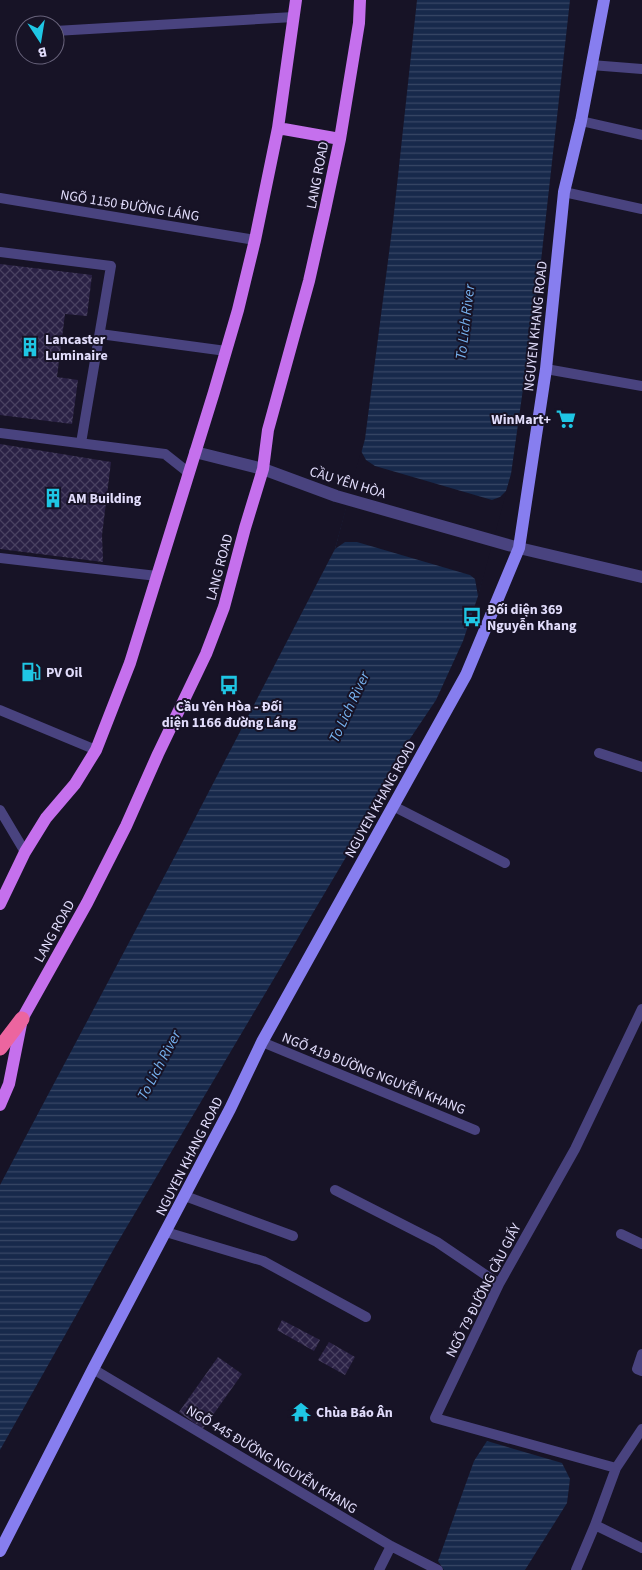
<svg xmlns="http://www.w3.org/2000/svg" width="642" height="1570" viewBox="0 0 642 1570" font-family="'Source Sans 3',sans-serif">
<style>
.water{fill:url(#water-rules)}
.pier{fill:#171326}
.building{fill:url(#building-cross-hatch)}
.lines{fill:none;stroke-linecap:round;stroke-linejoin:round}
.lane{stroke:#49437f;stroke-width:10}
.street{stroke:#49437f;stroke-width:12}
.secondary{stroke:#877eef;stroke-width:12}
.primary{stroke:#c570ed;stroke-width:12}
.highway{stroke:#ec659f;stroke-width:15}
.labels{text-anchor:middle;stroke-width:4;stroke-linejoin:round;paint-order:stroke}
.street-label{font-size:14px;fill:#e1dcfb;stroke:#171326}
.poi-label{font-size:14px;font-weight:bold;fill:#e1dcfb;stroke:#171326;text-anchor:start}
.water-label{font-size:15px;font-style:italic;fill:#76b1ee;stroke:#171326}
</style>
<defs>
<pattern id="water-rules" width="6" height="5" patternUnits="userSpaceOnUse" patternTransform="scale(1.25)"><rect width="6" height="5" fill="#17294b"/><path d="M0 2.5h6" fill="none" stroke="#384766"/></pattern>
<pattern id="building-cross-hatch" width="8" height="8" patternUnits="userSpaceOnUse" patternTransform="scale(1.25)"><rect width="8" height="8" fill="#2a2145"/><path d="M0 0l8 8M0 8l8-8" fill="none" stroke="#494161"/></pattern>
</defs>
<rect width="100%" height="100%" fill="#171326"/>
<path class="water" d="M 417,0 L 570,0 L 541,261 L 511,474 L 492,539 L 478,596 L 463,641 L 436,700 L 395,761 L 349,852 L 116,1245 L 0,1450 L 0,1185 L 191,826 L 335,549 L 365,439 L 393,222 Z
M 487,1441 L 562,1463 L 570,1479 L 567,1503 L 525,1570 L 444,1570 L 438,1561 L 474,1461 Z"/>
<path class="pier" d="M 361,451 L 366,460 L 375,466 L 492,500 L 500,497 L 507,490 L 478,596 L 475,579 L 470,575 L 357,542 L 345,542 L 335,549 Z"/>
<path class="building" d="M 0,264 L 92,275 L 87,316 L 65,314 L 57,377 L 78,380 L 72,424 L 0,415 Z
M 0,444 L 111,462 L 102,535 L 103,562 L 0,549 Z
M 282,1320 L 320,1340 L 314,1351 L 277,1330 Z
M 329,1342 L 355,1357 L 345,1375 L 318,1360 Z
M 218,1357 L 242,1374 L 203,1429 L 179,1412 Z"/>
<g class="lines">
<path class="lane" d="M 55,31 L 294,17
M 591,65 L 642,69
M 581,121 L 642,135
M 564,192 L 642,209
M 0,198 L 255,240
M 0,252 L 111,266 L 81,443
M 100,334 L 226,351
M 546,369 L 642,386
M 0,433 L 165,454 L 189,473
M 0,558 L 157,576
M 0,710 L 96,750
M 599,753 L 642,767
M 393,806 L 505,863
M 0,810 L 25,852
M 262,1042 L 475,1130
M 335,1190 L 437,1242 L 499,1284
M 185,1196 L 293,1236
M 166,1232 L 263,1261 L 366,1317
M 621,1234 L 642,1244
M 642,1354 L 637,1369 L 642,1371
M 93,1369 L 391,1546 L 438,1570
M 616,1468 L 435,1418 L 499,1284 L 575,1149 L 642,1009
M 595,1525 L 616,1468 L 642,1429
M 379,1570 L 391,1546
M 576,1570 L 595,1525 L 642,1548"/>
<path class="street" d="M 195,452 L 263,469 L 336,496 L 519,548 L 642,577"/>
<path class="secondary" d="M 0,1551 L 93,1369 L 230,1109 L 262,1042 L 466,675 L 519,548 L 546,369 L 564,192 L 581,121 L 604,0"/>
<path class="primary" d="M 278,128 L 340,139
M 0,904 L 25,852 L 46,818 L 75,784 L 96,750 L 130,663 L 214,392 L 238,310 L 255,240 L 278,128 L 296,0
M 0,1105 L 9,1084 L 22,1019 L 87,903 L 126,826 L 158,754 L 206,654 L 224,607 L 245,528 L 263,469 L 268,430 L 309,281 L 325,210 L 340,139 L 359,23 L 360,0"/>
<path class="highway" d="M 0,1048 L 22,1019"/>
</g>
<defs>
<symbol id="building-bare" viewBox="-9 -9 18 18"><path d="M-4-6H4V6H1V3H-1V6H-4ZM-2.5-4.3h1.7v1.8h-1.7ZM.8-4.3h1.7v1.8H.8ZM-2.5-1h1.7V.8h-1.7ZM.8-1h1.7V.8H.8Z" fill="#1fc6e4" stroke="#171326" stroke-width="2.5" paint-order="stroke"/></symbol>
<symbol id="supermarket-bare" viewBox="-9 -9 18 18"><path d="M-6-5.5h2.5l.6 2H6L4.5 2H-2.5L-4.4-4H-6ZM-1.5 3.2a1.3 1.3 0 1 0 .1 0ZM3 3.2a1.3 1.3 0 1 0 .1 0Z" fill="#1fc6e4" stroke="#171326" stroke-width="2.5" paint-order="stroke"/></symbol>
<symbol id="bus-bare" viewBox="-9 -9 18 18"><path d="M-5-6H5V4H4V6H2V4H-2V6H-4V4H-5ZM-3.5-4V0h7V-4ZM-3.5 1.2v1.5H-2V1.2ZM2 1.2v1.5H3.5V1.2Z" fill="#1fc6e4" stroke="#171326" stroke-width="2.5" paint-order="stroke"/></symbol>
<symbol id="fuel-bare" viewBox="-9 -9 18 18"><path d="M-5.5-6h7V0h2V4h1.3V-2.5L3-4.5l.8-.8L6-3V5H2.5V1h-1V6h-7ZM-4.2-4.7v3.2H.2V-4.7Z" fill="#1fc6e4" stroke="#171326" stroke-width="2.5" paint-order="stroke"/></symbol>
<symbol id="temple-bare" viewBox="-9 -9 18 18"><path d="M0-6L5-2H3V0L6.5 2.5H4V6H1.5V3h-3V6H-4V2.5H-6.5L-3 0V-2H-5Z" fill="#1fc6e4" stroke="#171326" stroke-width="2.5" paint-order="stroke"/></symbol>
</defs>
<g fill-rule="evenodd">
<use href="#building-bare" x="16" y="333" width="28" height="28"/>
<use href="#supermarket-bare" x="552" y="405" width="28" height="28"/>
<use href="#building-bare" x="39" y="484" width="28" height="28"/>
<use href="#bus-bare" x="458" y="603" width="28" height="28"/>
<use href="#fuel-bare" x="17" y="658" width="28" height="28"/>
<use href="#bus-bare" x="215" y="671" width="28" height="28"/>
<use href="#temple-bare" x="287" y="1398" width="28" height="28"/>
</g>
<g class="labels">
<g class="street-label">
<text transform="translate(317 175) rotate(-79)" y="5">LANG ROAD</text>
<text transform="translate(130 205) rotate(9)" y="5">NGÕ 1150 ĐƯỜNG LÁNG</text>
<text transform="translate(535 326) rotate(-84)" y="5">NGUYEN KHANG ROAD</text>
<text transform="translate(348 482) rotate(17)" y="5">CẦU YÊN HÒA</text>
<text transform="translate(219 567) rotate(-75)" y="5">LANG ROAD</text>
<text transform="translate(380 799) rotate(-61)" y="5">NGUYEN KHANG ROAD</text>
<text transform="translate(54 931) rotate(-61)" y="5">LANG ROAD</text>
<text transform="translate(374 1073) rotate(22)" y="5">NGÕ 419 ĐƯỜNG NGUYỄN KHANG</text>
<text transform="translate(189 1156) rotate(-63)" y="5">NGUYEN KHANG ROAD</text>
<text transform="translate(483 1290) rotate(-63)" y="5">NGÕ 79 ĐƯỜNG CẦU GIẤY</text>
<text transform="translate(272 1459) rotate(31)" y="5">NGÕ 445 ĐƯỜNG NGUYỄN KHANG</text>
</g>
<g class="poi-label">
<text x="45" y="344">Lancaster<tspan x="45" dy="16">Luminaire</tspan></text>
<text x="551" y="424" text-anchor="end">WinMart+</text>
<text x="68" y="503">AM Building</text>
<text x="487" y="614">Đối diện 369<tspan x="487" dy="16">Nguyễn Khang</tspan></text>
<text x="46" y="677">PV Oil</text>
<text x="229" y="711" text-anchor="middle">Cầu Yên Hòa - Đối<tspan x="229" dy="16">diện 1166 đường Láng</tspan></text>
<text x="316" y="1417">Chùa Báo Ân</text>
</g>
<g class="water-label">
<text transform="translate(465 322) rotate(-83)" y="5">To Lich River</text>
<text transform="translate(349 707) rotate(-65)" y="5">To Lich River</text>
<text transform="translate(159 1065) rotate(-62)" y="5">To Lich River</text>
</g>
</g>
<g transform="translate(40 40) rotate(168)"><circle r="24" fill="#171326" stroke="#68637b"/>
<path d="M0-4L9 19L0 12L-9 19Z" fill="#1fc6e4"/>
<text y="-8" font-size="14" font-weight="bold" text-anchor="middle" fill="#e1dcfb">B</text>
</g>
</svg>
